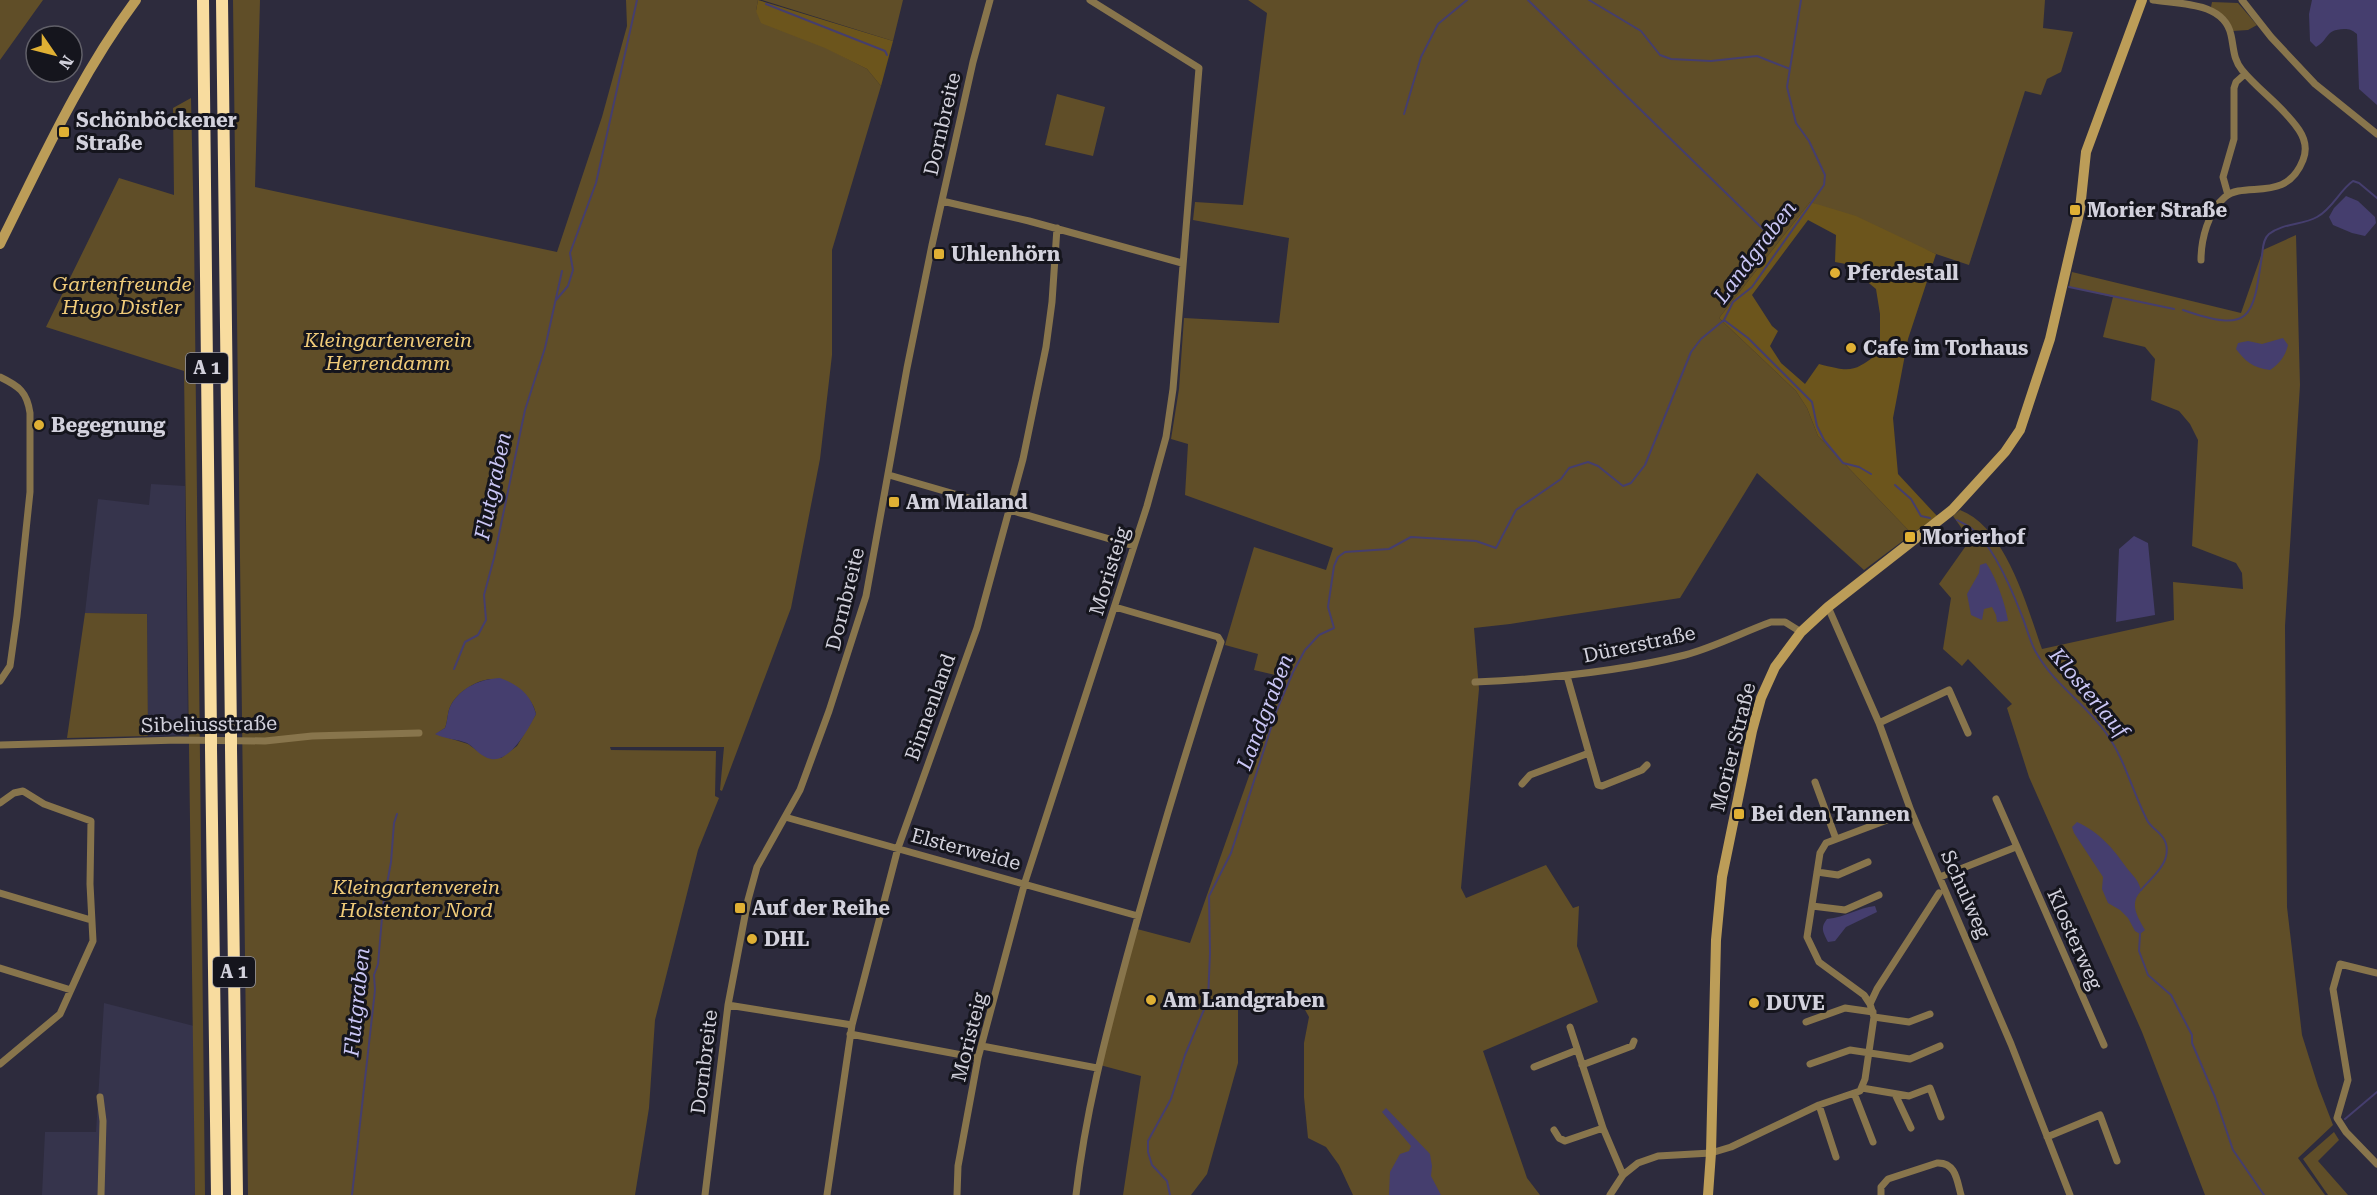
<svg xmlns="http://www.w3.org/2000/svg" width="2377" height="1195" viewBox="0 0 2377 1195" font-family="'Roboto Serif',serif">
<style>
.built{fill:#36344c}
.green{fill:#604e28;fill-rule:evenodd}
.forest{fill:#6c551c;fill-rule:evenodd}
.water{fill:#453e6e}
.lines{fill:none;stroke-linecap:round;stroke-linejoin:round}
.stream{stroke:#453e6e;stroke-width:2}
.street{stroke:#88754c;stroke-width:7}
.secondary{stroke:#bc9d58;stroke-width:10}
.highway{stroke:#f8dc9f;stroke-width:12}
.highway-bridge{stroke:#f8dc9f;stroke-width:12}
.poi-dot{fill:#e0b034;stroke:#15151d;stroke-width:2}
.labels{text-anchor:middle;stroke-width:6;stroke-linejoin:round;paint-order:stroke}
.shield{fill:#15151d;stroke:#9999a3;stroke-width:1.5}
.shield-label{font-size:18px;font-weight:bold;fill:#d2d1dc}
.poi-label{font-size:20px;font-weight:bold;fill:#d2d1dc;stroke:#15151d;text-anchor:start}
.street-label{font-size:20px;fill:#d2d1dc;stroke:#15151d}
.park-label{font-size:20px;font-style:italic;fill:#f0cb79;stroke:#15151d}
.water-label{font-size:21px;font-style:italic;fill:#cac6f5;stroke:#15151d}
</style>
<rect width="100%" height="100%" fill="#2d2b3d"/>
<path class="built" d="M 151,484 L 185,486 L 188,735 L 148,736 L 147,614 L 85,613 L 98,499 L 149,505 Z
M 104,1003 L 194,1026 L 195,1195 L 42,1195 L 45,1132 L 96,1132 Z"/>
<path class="green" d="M 0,0 L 43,0 L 0,60 Z
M 233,0 L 260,0 L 255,187 L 557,252 L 602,117 L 627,26 L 626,0 L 758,0 L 756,11 L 867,69 L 881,86 L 832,250 L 832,355 L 820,459 L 791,608 L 722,791 L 720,790 L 724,747 L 610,747 L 611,750 L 716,751 L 715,796 L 719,798 L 698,850 L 655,1020 L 649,1108 L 635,1195 L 248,1195 ZM 490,679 C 510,687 531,691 536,714 L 517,746 L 501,758 L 486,757 L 468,744 L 436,734 L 445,728 C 448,721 447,712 451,705 C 458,692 475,681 490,679 Z
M 762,0 L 903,0 L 893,41 Z
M 1248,0 L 2045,0 L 2043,28 L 2073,32 L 2061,72 L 2047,79 L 2041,95 L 2025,91 L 1969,265 L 1936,254 L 1810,202 L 1719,318 L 1796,391 L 1807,408 L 1818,436 L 1912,534 L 1864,570 L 1757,473 L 1680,598 L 1510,624 L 1474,628 L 1479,689 L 1461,888 L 1466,898 L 1546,865 L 1573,908 L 1579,906 L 1577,946 L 1598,1002 L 1483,1051 L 1527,1178 L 1540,1195 L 1353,1195 L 1339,1165 L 1326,1147 L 1308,1138 L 1304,1097 L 1304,1043 L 1309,1017 L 1304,1008 L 1283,1003 L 1238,1004 L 1238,1063 L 1207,1174 L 1191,1195 L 1123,1195 L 1141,1076 L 1100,1065 L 1137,929 L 1190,943 L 1284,677 L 1254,670 L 1258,654 L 1225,645 L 1254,547 L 1326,570 L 1333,548 L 1185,495 L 1188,444 L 1171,439 L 1179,389 L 1184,318 L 1279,323 L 1289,238 L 1193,220 L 1195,202 L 1243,205 L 1267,13 Z
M 2212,2 L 2238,3 L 2257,25 L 2248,30 L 2233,31 L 2226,18 L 2211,7 Z
M 1057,94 L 1105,107 L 1093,156 L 1045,145 Z
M 191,98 L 194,234 L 205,1195 L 195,1195 L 184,371 L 46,327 L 119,178 L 174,195 L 173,108 Z
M 2296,235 L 2300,385 L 2285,626 L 2287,907 L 2302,1035 L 2318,1086 L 2333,1125 L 2298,1158 L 2325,1195 L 2205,1195 L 2142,1032 L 2029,777 L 2007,708 L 2012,704 L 1968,659 L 1962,666 L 1943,649 L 1951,598 L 1939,584 L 1970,540 L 1953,516 L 1960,510 C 2006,527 2027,607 2042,649 L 2174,620 L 2173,582 L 2243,589 L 2242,573 L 2236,563 L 2192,546 L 2198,440 L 2190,424 L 2179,411 L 2151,400 L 2155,359 L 2145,347 L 2103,337 L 2113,297 L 2069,287 L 2072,272 L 2241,313 L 2263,250 Z
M 85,613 L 147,614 L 148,736 L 67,738 Z
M 2334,1132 L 2339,1140 L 2318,1161 L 2348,1195 L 2328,1195 L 2303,1159 Z"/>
<path class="forest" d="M 758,0 L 893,41 L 881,86 L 867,69 L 825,48 L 761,23 L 756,11 Z
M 1810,202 L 1856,216 L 1936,254 L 1908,339 L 1893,418 L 1898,474 L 1937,516 L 1912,534 L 1818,436 L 1807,408 L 1796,391 L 1719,318 ZM 1808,220 L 1836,235 L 1835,262 L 1846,264 L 1876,289 L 1880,314 L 1880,352 C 1853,373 1851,372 1819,364 L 1805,384 L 1781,363 L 1770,346 L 1778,331 L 1772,326 L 1752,295 Z"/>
<path class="water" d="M 2312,0 L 2377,0 L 2377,105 L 2359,89 L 2357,34 C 2352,30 2350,29 2344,29 C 2324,30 2330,39 2316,47 L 2310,41 L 2309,14 Z
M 2346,196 L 2358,201 L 2375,217 L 2376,223 L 2365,236 L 2352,233 L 2333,225 L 2329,217 L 2334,208 Z
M 2283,338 L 2288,345 C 2285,357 2279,364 2270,370 C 2253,368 2245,361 2236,349 L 2238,343 L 2248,341 L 2262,344 Z
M 2134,536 L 2148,543 L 2155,615 L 2116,622 L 2119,549 Z
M 1986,563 C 1995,575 2006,605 2008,621 L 1997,622 L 1996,615 L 1992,607 L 1984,609 L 1982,620 L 1971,615 L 1967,594 L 1979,573 L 1980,565 Z
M 500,678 C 519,685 531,695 536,714 C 529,728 510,763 491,759 C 481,757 475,748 467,743 C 457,739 445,739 435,734 L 445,728 C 448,721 447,712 451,705 C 461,687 481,679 500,678 Z
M 2077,822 C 2100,833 2112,847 2126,867 C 2133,876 2139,880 2141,891 C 2129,904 2137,916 2145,930 L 2140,934 L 2135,931 L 2128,918 L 2120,910 L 2108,903 L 2102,889 L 2103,877 L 2074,833 L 2072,827 Z
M 1875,906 L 1877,912 L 1846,927 L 1835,941 L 1828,942 C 1823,932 1820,928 1827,919 C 1846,917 1858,908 1875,906 Z
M 1386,1108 L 1430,1154 L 1432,1166 L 1431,1176 L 1441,1195 L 1389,1195 L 1390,1172 L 1400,1154 L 1409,1151 L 1411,1146 L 1382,1112 Z"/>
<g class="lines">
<path class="stream" d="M 1528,0 L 1765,231
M 1589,0 L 1641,31 L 1660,55 L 1671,59 L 1711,61 L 1757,56 L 1790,69
M 766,4 L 885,51 L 887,55
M 1404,114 L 1421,57 L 1438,24 L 1467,0
M 2069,287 L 2174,309
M 556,300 L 568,286 L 573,270 L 570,253 L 596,183 L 637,0
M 2183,310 C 2252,334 2253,318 2262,255 C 2263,248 2263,239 2269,234 C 2283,223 2303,225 2317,217 C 2333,208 2339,191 2353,181 L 2359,183 L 2377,198
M 1724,320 L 1733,302 L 1752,287 L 1824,185 L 1825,175 L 1809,141 L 1796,123 L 1787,87 L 1801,0
M 1895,485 L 1911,499 L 1921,516 L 1930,518
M 1957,520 C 1962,523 1968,525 1972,529 C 1994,546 2012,590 2022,616 C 2027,628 2030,643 2037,654 C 2055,685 2086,704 2106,733 C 2125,759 2132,791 2147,820 C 2152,830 2163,832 2166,844 C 2171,863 2152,877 2141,890
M 454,669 L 465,642 L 478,635 L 486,620 L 484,595 L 494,558 L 525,410 L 545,348 L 562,271
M 2140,934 L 2139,951 L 2148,975 L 2171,995 L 2192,1035 L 2192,1043 L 2215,1097 L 2233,1150 L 2264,1195
M 2345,1119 L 2377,1092
M 352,1195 L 375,990 L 374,975 L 378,964 L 383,906 L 391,862 L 394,823 L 397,814
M 1170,1195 L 1167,1181 L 1152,1165 L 1148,1152 L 1148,1141 L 1171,1099 L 1185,1055 L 1208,1000 L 1210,953 L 1209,896 L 1231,853 L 1276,712 L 1293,672 L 1305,650 L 1319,635 L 1334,628 L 1328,607 L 1334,566 L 1338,557 L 1345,552 L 1389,549 L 1411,537 L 1476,541 L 1496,548 L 1516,510 L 1561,479 L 1569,468 L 1588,462 L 1598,466 L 1623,486 L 1631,483 L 1645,465 L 1691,352 L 1701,339 L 1724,320 L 1748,338 L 1812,402 L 1817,426 L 1824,440 L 1843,463 L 1859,467 L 1871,474"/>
<path class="street" d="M 2153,0 C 2180,4 2224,2 2231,35 C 2234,48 2233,59 2242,70 C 2259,91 2284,107 2299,130 C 2305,139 2307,150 2303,160 C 2286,204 2245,180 2225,197 C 2208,211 2201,240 2201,260
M 2242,0 L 2271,37 L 2315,84 L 2377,134
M 2228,195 L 2223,177 L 2234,139 L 2234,88 L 2236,82 L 2245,74
M 942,201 L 1029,221 L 1182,263
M 0,377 C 19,386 27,392 30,413 L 30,492 L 17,616 L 10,666 L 0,681
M 889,475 L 1134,546
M 1828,607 L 1879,723 L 1911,811 L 2011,1044 L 2070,1195
M 1567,676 L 1598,785 L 1602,786 L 1642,770 L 1647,765
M 1475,682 C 1545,679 1617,672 1685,655 C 1715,647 1743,632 1771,622 L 1785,622 L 1801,632
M 1879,723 L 1949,690 L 1968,733
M 0,745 L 179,740 L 265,741 L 312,736 L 419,733
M 1815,782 L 1836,839
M 1522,784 L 1530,775 L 1589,753
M 1996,799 L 2104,1045
M 0,803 L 14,793 L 23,791 L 44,804 L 91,821 L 90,884 L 93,941 L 60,1014 L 0,1064
M 785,817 L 1138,916
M 1817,872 L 1838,875 L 1868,862
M 1940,877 L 2016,847
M 0,893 L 91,920
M 1812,906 L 1845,910 L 1879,895
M 0,968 L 71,990
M 2377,973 L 2340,964 L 2333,989 L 2348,1080 L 2337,1118 L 2346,1132 L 2377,1164
M 1870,1004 L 1877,989 L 1939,893
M 728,1005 L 852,1025
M 1874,1017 L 1909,1022 L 1930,1014
M 1806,1022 L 1845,1008 L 1873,1012
M 1570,1027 L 1603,1128 L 1623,1175
M 850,1034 L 978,1058
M 982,1046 L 1097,1068
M 1810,1064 L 1850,1050 L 1910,1059 L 1940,1046
M 1582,1065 L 1632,1046 L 1634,1041
M 1534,1067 L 1577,1050
M 1862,1088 L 1909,1096 L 1930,1088 L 1941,1117
M 1854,1093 L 1873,1142
M 1895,1094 L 1911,1128
M 100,1097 L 103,1121 L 101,1195
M 1819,1105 L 1836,1157
M 1554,1130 L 1559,1138 L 1565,1141 L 1603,1128
M 2047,1137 L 2100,1115 L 2117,1161
M 705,1195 L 728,1005 L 748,900 L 757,867 L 800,790 L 829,711 L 866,596 L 907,368 L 932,245 L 973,62 L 990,0
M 827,1195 L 852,1025 L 898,848 L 977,628 L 1023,459 L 1046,347 L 1052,302 L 1057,228
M 957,1195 L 958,1166 L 978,1058 L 1025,882 L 1147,506 L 1166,437 L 1173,389 L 1199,68 L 1090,0
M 1076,1195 C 1085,1115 1105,1038 1126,960 C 1155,853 1187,747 1221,642 L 1218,637 L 1115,607
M 1610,1195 L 1623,1175 L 1638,1163 L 1658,1156 L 1711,1153 L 1731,1147 L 1819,1105 L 1860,1091 L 1865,1079 L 1874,1017 L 1870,1004 L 1864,995 L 1819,962 L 1807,937 L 1820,853 L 1826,843 L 1911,811
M 1881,1195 L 1881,1187 L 1888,1179 L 1937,1163 C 1956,1162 1957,1181 1961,1195"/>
<path class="secondary" d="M 0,244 C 42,160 80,75 136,0
M 1708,1195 L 1711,1153 L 1716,940 L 1722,877 L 1752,731 L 1761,698 L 1775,667 L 1801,632 L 1828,607 L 1952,510 L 2005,452 L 2020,430 L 2050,339 L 2080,209 L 2086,152 L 2142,0"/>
<path class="highway" d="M 203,0 L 211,735
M 222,0 L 231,735
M 211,748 L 217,1195
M 231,748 L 237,1195"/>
<path class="highway-bridge" d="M 211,735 L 211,748
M 231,735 L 231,748"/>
</g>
<g class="poi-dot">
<rect x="58" y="126" width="12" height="12" rx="3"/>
<rect x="2069" y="204" width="12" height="12" rx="3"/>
<rect x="933" y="248" width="12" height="12" rx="3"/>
<circle cx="1835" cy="273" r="6"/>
<circle cx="1851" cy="348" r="6"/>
<circle cx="39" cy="425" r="6"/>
<rect x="888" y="496" width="12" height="12" rx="3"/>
<rect x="1904" y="531" width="12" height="12" rx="3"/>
<rect x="1733" y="808" width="12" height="12" rx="3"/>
<rect x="734" y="902" width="12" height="12" rx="3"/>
<circle cx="752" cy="939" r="6"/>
<circle cx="1151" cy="1000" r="6"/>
<circle cx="1754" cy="1003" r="6"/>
</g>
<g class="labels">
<g class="shield">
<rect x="186" y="353" width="42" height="30" rx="4.5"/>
<rect x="213" y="957" width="42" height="30" rx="4.5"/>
</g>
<g class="shield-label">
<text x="207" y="374">A 1</text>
<text x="234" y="978">A 1</text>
</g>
<g class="poi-label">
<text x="76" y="127">Schönböckener<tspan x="76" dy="23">Straße</tspan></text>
<text x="2087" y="217">Morier Straße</text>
<text x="951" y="261">Uhlenhörn</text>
<text x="1847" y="280">Pferdestall</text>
<text x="1863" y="355">Cafe im Torhaus</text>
<text x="51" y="432">Begegnung</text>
<text x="906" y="509">Am Mailand</text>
<text x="1922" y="544">Morierhof</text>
<text x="1751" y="821">Bei den Tannen</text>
<text x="752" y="915">Auf der Reihe</text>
<text x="764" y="946">DHL</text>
<text x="1163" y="1007">Am Landgraben</text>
<text x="1766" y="1010">DUVE</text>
</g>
<g class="street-label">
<text transform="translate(942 124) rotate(-77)" y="7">Dornbreite</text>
<text transform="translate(1109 571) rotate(-73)" y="7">Moristeig</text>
<text transform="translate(845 599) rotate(-76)" y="7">Dornbreite</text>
<text transform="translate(1639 644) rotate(-12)" y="7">Dürerstraße</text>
<text transform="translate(930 707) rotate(-70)" y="7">Binnenland</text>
<text transform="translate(209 724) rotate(-1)" y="7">Sibeliusstraße</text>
<text transform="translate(1733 747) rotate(-76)" y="7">Morier Straße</text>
<text transform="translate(966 849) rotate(15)" y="7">Elsterweide</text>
<text transform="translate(1966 894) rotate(66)" y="7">Schulweg</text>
<text transform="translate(2075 939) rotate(66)" y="7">Klosterweg</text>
<text transform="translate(969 1037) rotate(-76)" y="7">Moristeig</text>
<text transform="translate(704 1062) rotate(-83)" y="7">Dornbreite</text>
</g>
<g class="park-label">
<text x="122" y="291">Gartenfreunde<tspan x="122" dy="23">Hugo Distler</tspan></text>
<text x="388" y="347">Kleingartenverein<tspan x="388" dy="23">Herrendamm</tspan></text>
<text x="416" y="894">Kleingartenverein<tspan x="416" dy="23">Holstentor Nord</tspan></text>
</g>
<g class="water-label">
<text transform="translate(1755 252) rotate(-53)" y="7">Landgraben</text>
<text transform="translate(493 486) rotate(-78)" y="7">Flutgraben</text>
<text transform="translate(2089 693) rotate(50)" y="7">Klosterlauf</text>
<text transform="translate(1265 712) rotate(-69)" y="7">Landgraben</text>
<text transform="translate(357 1002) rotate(-84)" y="7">Flutgraben</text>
</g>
</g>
<g transform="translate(54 54) rotate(125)"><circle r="28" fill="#15151d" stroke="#616069" stroke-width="1.5"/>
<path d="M0-4.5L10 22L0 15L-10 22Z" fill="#e0b034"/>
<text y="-9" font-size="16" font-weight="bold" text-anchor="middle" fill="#d2d1dc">N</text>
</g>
</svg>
